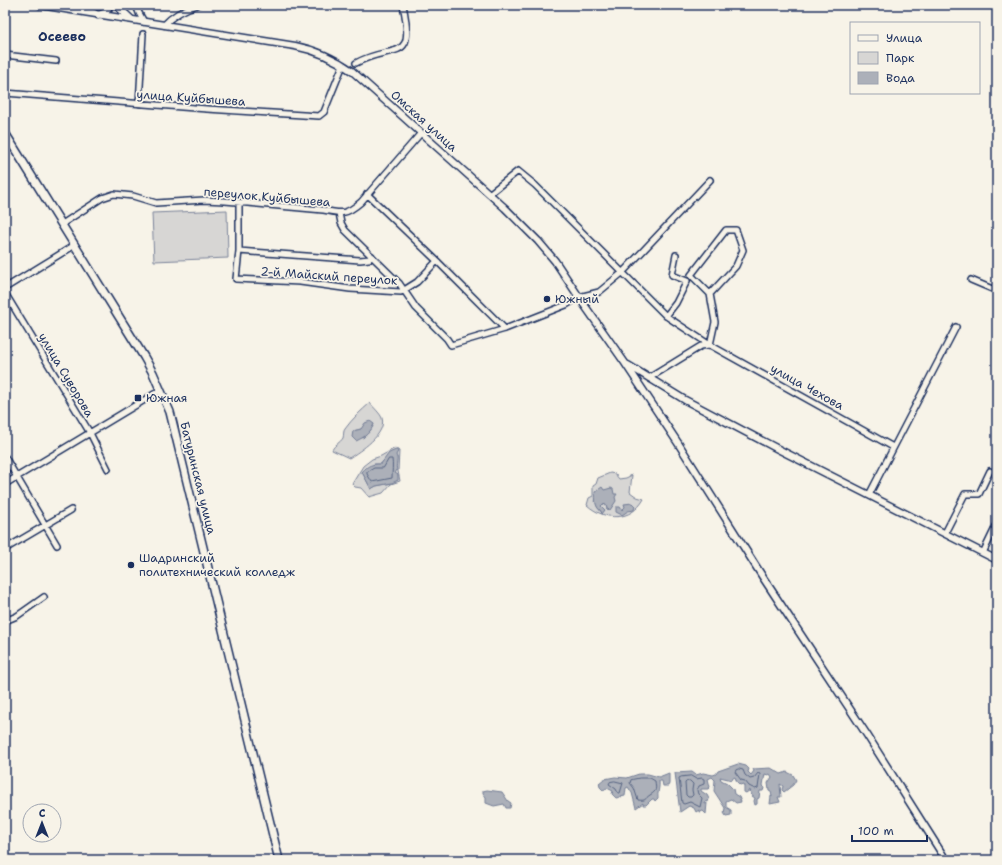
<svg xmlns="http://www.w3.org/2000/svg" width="1002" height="865" viewBox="0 0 1002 865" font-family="'Shantell Sans',sans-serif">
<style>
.green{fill:#d7d6d4;stroke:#798299;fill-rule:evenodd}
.water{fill:#acb0b9;stroke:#727c95}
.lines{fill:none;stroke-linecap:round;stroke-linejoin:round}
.shore{stroke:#556382;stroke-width:1}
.minor-casing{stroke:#1b2f5e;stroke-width:8}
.tertiary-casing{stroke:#1b2f5e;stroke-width:9}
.secondary-casing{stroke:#1b2f5e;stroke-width:10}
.minor{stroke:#f7f3e8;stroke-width:5}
.tertiary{stroke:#f7f3e8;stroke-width:6}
.secondary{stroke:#f7f3e8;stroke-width:7}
.poi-dot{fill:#1b2f5e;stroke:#f7f3e8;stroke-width:1.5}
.labels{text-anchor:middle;stroke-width:3.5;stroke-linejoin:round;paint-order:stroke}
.street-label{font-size:12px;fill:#1b2f5e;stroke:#f7f3e8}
.poi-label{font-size:12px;fill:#1b2f5e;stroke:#f7f3e8;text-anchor:start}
.neighbourhood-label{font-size:13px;font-weight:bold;fill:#1b2f5e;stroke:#f7f3e8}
</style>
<rect width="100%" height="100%" fill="#f7f3e8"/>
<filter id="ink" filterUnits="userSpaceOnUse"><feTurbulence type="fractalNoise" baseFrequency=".025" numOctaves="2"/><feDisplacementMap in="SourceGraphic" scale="8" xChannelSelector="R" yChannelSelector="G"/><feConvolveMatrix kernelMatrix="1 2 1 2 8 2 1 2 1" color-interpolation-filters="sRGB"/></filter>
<g filter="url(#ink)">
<path class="green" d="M 227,210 L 228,258 L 154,261 L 152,213 Z
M 370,403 C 373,407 380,413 382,418 C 387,434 360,451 349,458 L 332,450 C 335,444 340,443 343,438 C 344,435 343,431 345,429 C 352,419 361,411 370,403 ZM 374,424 L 370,431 L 363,438 L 353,431 L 361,429 Z
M 395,448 L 399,451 L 398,471 L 400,481 L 391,484 L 383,493 L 369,497 L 361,488 L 355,487 L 352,484 L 363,466 L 372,459 L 381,456 ZM 397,457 L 392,483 L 376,486 L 371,489 L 362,472 L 374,464 L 381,464 L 383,461 Z
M 610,473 L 615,474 L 619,479 L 626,478 L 632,475 L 630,492 L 637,497 L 644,499 C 631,522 605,521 587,505 L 589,498 L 593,496 L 593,486 L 596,484 L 598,478 ZM 597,498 L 614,502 L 612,507 L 607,509 L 606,505 L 603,504 L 601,506 L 605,510 L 602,513 L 598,508 L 595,501 Z"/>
<path class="water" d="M 370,421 L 374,424 C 370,433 365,437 356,441 L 352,437 L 353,431 L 361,429 L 365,423 Z
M 396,450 L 398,451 L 396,455 C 399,460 395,465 397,470 L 395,473 L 398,475 L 398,480 L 392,483 L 376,486 L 371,489 L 362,472 C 368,465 372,464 381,464 L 389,453 Z
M 602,487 L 604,490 L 611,488 L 613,489 L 614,494 L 617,494 L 615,497 L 616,501 L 610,510 L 607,509 L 606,505 L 603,504 L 601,506 L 605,510 L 602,514 L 601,511 C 594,506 596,500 595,492 Z
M 632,503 L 635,506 L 634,510 L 628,511 L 622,515 L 616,512 L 616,507 L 620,507 L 622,510 L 625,507 L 624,504 Z
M 738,764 L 746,766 L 749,769 L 748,772 L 751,775 L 754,771 L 753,769 L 771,768 L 781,774 L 787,772 L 793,775 L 796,780 L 793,785 L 784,792 L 782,790 L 783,786 L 780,784 L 781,797 L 778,797 L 780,802 L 770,804 L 771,796 L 772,797 L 771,791 L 769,790 L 768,783 L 772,777 L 770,774 L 768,775 L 765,774 L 763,785 L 764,788 L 763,791 L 760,791 L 759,798 L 757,799 L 757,804 L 755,805 L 754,801 L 755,798 L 752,796 L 750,790 L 746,793 L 744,792 L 744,786 L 743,784 L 740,785 L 737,782 L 735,777 L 733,778 L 732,780 L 720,777 L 721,780 L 727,783 L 733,789 L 734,794 L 739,797 L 741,802 L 736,803 L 731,799 L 726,801 L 726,807 L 731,810 L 731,815 L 726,816 L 724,813 L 725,808 L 714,791 L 715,780 L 712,777 L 708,779 L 710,787 L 708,789 L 701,789 L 701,791 L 707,795 L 709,799 L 708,802 L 706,801 L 705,803 L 705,804 L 707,803 L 706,814 L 703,811 L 699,812 L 699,810 L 696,812 L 694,808 L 689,806 L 680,812 L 675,773 L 692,772 L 696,775 L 703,773 L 713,775 L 716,774 L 718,771 Z
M 669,773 L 669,784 L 668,786 L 663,786 L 662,781 L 659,781 C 660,787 657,794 658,798 L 655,801 L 654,799 L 652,799 L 646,805 L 643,805 L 643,803 L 636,808 L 632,793 L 628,787 L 626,788 L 625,796 L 616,798 L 612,794 L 613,791 L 607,788 L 603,790 L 600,787 L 599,783 L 604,779 L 615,777 L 627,778 L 639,774 L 648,774 L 659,777 Z
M 487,790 L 502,792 L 508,801 L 511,803 L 510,808 L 506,808 L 504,804 L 494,806 L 486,803 L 486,797 L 483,793 L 483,791 Z"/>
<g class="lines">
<path class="shore" d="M 389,459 L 392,459 C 393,465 392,472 392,478 L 372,482 L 367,474 L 367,472 L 374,468 L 383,468 Z
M 739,769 L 743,770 L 745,775 L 750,779 L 754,778 L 758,773 L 760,774 L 758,788 L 755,789 L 749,786 L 745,781 L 741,780 L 735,772 L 736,770 Z
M 691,776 L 696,779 L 702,778 L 704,779 L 704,784 L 699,786 L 697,790 L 698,794 L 702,798 L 700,807 L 690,802 L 684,804 L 682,803 L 679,778 L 681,777 Z
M 640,778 L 650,778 L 655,781 C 656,789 657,791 650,795 C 644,799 647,801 638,800 L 634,788 L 630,783 L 631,780 Z
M 615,781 L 623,783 L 620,793 L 618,793 L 616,789 L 609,784 L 610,782 Z
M 690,781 L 693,784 L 692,790 L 693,795 L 691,797 L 688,797 L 686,795 L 685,783 L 686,782 Z"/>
<defs>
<path id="minor" d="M 136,5 L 139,13 L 144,22
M 164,25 C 173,15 184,9 197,5
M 5,55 L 56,61
M 356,63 C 394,42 416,66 403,5
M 5,93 L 207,109 L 319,116 L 324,112 L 343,65
M 139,104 L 143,34
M 367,194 L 437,261 L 505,329
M 489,194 L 518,171 L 535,185 L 666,316 L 710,345 L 715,322 L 710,294 L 691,275 L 726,230 L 736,230 L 743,250 L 736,266 L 710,294
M 239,203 L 239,251 L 236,279 L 300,282 L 350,289 L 401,292 L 417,282 L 437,261
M 339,213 L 341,223 L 345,230 L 399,283 L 416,308 L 447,339 L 451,345 L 505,329 L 566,305 L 579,297 L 599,292 L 622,273 L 710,180
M 62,224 L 102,198 L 114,194 L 133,196 L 156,203 L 204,200 L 225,201 L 323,210 C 342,214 346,215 361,202 L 421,133
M 239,251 L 360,260 L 369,259 L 372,256
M 971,280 L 997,291
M 5,288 L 75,245
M 5,293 L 90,433 L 108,469
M 666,316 L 676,303 L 687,281 L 672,275 L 676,255
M 649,378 L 701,346 L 710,345 L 893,447
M 5,457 L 57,545
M 5,484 L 161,390
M 869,495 L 956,327
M 945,533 L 965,494 L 979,494 L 990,471
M 5,549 L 71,510
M 983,553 L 997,524
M 5,621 L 17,616 L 44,597"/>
<path id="tertiary" d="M 40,5 L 295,46 C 316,50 334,58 352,71 L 505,208 L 538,241 L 555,261 L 585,306 L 625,363 L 678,443 L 764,579 L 867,735 L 946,860
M 89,5 L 91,11 L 98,15 L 106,12 L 110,5
M 116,5 L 131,19
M 628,365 L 685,400 L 776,448 L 997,560"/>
<path id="secondary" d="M 5,133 L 144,357 L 153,373 L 170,412 L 279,860"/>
</defs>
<use href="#minor" class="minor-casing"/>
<use href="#tertiary" class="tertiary-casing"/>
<use href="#secondary" class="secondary-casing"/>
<use href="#minor" class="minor"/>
<use href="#tertiary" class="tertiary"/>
<use href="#secondary" class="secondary"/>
</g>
</g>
<g class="poi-dot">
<circle cx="547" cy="299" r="4"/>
<rect x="134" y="394" width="8" height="8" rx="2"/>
<circle cx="131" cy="565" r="4"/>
</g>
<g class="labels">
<g class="street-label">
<text transform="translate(191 98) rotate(4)" y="4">улица Куйбышева</text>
<text transform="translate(424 121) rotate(42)" y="4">Омская улица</text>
<text transform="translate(267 197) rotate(5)" y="4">переулок Куйбышева</text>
<text transform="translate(329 276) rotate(4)" y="4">2-й Майский переулок</text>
<text transform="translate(66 375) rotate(59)" y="4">улица Суворова</text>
<text transform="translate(807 387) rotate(29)" y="4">улица Чехова</text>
<text transform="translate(198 478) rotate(76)" y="4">Батуринская улица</text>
</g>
<g class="poi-label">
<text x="555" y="303">Южный</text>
<text x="146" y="402">Южная</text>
<text x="139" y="562">Шадринский<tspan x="139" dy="14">политехнический колледж</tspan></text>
</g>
<g class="neighbourhood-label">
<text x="62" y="41">Осеево</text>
</g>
</g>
<rect width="1002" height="865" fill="none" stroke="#f7f3e8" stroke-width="20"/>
<rect x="10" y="10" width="982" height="845" fill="none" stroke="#1b2f5e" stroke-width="1.5" filter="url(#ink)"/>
<rect x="850" y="22" width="130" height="72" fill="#f7f3e8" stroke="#9fa5b1"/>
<rect x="858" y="35" width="20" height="6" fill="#f7f3e8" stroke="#9fa5b1"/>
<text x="886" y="42" font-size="12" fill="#1b2f5e">Улица</text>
<rect x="858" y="52" width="20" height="12" fill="#d7d6d4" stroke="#9fa5b1"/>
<text x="886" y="62" font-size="12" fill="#1b2f5e">Парк</text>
<rect x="858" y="72" width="20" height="12" fill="#acb0b9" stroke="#9fa5b1"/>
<text x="886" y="82" font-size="12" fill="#1b2f5e">Вода</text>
<g transform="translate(42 823)"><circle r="19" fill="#f7f3e8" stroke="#9fa5b1"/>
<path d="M0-3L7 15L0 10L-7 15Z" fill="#1b2f5e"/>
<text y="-6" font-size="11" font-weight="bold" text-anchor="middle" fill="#1b2f5e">С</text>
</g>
<path d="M852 835v6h75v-6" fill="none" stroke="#1b2f5e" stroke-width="2"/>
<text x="858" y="835" font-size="12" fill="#1b2f5e" stroke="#f7f3e8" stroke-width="3" paint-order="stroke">100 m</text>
</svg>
